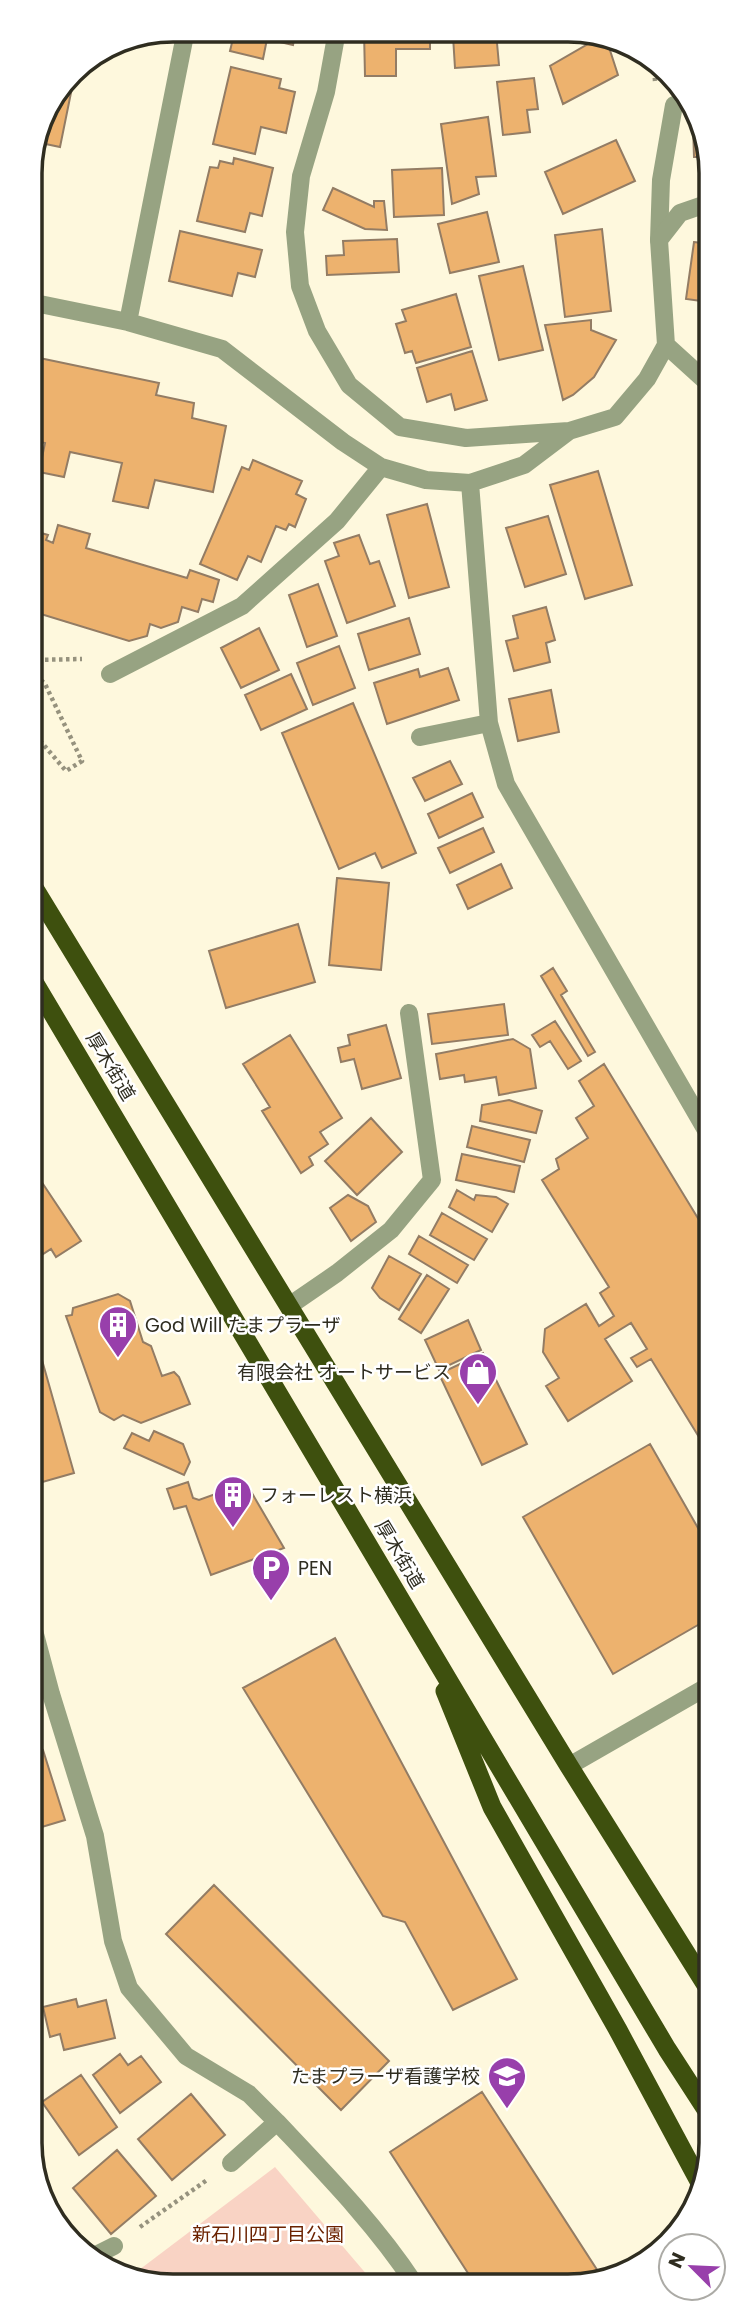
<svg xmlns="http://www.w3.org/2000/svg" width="741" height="2316" viewBox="0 0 741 2316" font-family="Poppins,'Noto Sans JP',sans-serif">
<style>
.green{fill:#f9d3c4}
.building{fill:#edb26e;stroke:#937c64;stroke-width:2}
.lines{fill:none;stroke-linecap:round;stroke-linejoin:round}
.path{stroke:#96927e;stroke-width:4.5;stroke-dasharray:3.5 3.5;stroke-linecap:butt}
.service{stroke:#97a382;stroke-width:18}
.minor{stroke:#97a382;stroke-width:18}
.tertiary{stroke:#97a382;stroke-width:18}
.trunk{stroke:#3e500e;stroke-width:19}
.labels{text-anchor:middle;stroke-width:5;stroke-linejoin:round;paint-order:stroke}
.street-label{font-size:19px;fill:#2f2d20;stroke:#fff}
.poi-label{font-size:19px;fill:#2f2d20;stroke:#fff;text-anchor:start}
.park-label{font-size:19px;fill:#6b2200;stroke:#fff}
.rim{fill:none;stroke:#2f2d20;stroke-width:3.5}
</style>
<rect width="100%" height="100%" fill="#fef8dd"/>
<path class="green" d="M 275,2167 L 374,2283 L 145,2283 L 131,2276 Z"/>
<path class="building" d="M 235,30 L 296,31 L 293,45 L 267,39 L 263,59 L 230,51 Z
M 364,31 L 430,31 L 430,49 L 396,49 L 396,76 L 365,76 Z
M 444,32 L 496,32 L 499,65 L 455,68 L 453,36 L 444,37 Z
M 602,36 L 606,38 L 618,75 L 563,104 L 550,66 Z
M 231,67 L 281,79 L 279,88 L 295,92 L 286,133 L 261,127 L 255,154 L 213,144 Z
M 76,68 L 60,147 L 36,142 L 45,110 Z
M 534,78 L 538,109 L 527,110 L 530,132 L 503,135 L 497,82 Z
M 488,117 L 496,176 L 476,177 L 479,194 L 452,204 L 441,124 Z
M 693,126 L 698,126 L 709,146 L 709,157 L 694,157 Z
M 616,140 L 635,181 L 563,214 L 545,172 Z
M 234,158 L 273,168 L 262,216 L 250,213 L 245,232 L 197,221 L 210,167 L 218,168 L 220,161 L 233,164 Z
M 442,168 L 444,215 L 394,217 L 392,170 Z
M 333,188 L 374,207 L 374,201 L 384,201 L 387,230 L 365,229 L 323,210 Z
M 487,212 L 499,262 L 450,273 L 438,224 Z
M 602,229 L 611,311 L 565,317 L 555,235 Z
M 180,231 L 262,250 L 255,277 L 238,273 L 232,296 L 169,281 Z
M 397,239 L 399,272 L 327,275 L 326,256 L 344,255 L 343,241 Z
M 694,242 L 709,244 L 709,302 L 686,299 Z
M 523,266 L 543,350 L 499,360 L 479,276 Z
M 456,294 L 471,347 L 416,363 L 412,351 L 405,353 L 396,324 L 406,321 L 402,310 Z
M 591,320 L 591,330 L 616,340 L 594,377 L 573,395 L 563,400 L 545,325 Z
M 472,351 L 487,400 L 455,410 L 451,394 L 427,402 L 417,368 Z
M 30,356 L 159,383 L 156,395 L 194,403 L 192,418 L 226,426 L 213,492 L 155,480 L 148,508 L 113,501 L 122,463 L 70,452 L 64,477 L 39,472 L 45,443 L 30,440 Z
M 253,460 L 302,481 L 296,494 L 306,499 L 295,527 L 289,524 L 286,530 L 276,526 L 261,562 L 248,556 L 237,580 L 200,564 L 242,467 L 249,470 Z
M 598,471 L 632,585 L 585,599 L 550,485 Z
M 427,504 L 449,587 L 409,598 L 387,515 Z
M 548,516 L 566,574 L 525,587 L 506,528 Z
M 58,525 L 90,534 L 86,548 L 187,578 L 190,570 L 219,580 L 213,602 L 202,599 L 198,612 L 182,607 L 178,622 L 161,628 L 150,624 L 147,636 L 129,641 L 31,611 L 31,530 L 48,535 L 46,540 L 53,543 Z
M 359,535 L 370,564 L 379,561 L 395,606 L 347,623 L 325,561 L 339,556 L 334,543 Z
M 318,584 L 337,636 L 307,647 L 289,595 Z
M 546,607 L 555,640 L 546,643 L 550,662 L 514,671 L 506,641 L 518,638 L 513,616 Z
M 409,618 L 420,654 L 369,670 L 358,634 Z
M 259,628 L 279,670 L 241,688 L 221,648 Z
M 339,646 L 355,688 L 313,705 L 297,663 Z
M 448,668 L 459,700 L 387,724 L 374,683 L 418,669 L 420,677 Z
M 291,674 L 307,709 L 261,730 L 245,695 Z
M 551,690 L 559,732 L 518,741 L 509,699 Z
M 353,703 L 416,853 L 382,868 L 375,853 L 339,869 L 282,733 Z
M 450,761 L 462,784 L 425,801 L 413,778 Z
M 472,793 L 483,817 L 439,838 L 428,814 Z
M 483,828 L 494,852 L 450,873 L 438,848 Z
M 501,864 L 512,888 L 468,909 L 457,885 Z
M 337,878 L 389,883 L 381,970 L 329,965 Z
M 298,924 L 315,982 L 226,1008 L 209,951 Z
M 553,968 L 567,991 L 561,995 L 595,1052 L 588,1056 L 541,976 Z
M 504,1004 L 508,1035 L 432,1044 L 428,1014 Z
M 555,1021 L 581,1061 L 568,1069 L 550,1041 L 540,1047 L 532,1035 Z
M 386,1025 L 401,1078 L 362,1089 L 354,1059 L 341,1062 L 338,1048 L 350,1045 L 348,1035 Z
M 290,1035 L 342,1118 L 320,1132 L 328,1144 L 309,1157 L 313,1165 L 301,1173 L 262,1111 L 270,1107 L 243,1064 Z
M 513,1039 L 530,1049 L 536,1088 L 499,1095 L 496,1077 L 465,1082 L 464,1075 L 440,1079 L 436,1054 Z
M 604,1064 L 710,1238 L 710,1455 L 651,1359 L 637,1367 L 631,1358 L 647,1349 L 631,1323 L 605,1339 L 632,1381 L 568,1421 L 546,1386 L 559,1378 L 543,1352 L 545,1329 L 586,1304 L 599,1326 L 614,1316 L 600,1293 L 609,1287 L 542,1180 L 559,1169 L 556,1159 L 588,1138 L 576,1118 L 594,1106 L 579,1081 Z
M 509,1100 L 542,1111 L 536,1133 L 480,1121 L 482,1105 Z
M 371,1118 L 402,1152 L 357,1195 L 325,1161 Z
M 472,1126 L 530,1140 L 524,1162 L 467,1147 Z
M 462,1154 L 520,1166 L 514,1192 L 456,1180 Z
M 31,1166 L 81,1241 L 56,1257 L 51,1249 L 31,1262 Z
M 457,1190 L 474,1200 L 476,1195 L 496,1197 L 508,1204 L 492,1232 L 449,1207 Z
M 348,1195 L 368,1206 L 376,1222 L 351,1241 L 330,1208 Z
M 442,1213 L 487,1239 L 474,1260 L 430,1235 Z
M 419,1236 L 468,1265 L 457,1283 L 409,1254 Z
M 389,1256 L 421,1274 L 399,1310 L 380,1298 L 372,1288 Z
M 427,1275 L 449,1289 L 421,1333 L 399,1319 Z
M 118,1294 L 130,1301 L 143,1342 L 151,1346 L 162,1376 L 174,1372 L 179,1377 L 190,1404 L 141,1423 L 123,1415 L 114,1420 L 100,1412 L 66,1316 L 72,1315 L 73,1308 Z
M 468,1320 L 481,1350 L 439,1370 L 425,1340 Z
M 40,1353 L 74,1473 L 32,1485 L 31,1355 Z
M 483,1353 L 527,1444 L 482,1465 L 439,1374 Z
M 154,1431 L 183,1444 L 190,1462 L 184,1475 L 124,1448 L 132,1433 L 149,1441 Z
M 650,1444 L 710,1549 L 710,1618 L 613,1674 L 523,1517 Z
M 188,1482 L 193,1498 L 199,1500 L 246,1483 L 284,1548 L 211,1575 L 186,1506 L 174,1509 L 167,1489 Z
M 335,1638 L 517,1979 L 453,2010 L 405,1922 L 383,1916 L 243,1688 Z
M 43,1750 L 65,1820 L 32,1830 L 32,1753 Z
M 214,1885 L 389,2061 L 341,2110 L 166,1934 Z
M 76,1999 L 78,2007 L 106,2000 L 115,2038 L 64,2050 L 60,2034 L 50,2037 L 43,2007 Z
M 120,2054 L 128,2065 L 141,2056 L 161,2082 L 120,2113 L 93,2075 Z
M 81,2075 L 117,2127 L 79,2155 L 42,2102 Z
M 482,2092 L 603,2279 L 595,2284 L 475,2284 L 390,2152 Z
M 191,2094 L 225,2135 L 172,2180 L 138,2139 Z
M 117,2150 L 156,2196 L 111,2234 L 73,2188 Z"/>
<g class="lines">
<path class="path" d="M 654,64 L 655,81
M 31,660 L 82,659
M 31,670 L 45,684 L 82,761 L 66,771 L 31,730
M 140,2227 L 207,2180"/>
<path class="service" d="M 659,240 L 661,180 L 674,105
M 32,1623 L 51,1694 L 95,1836 L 113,1941 L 129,1988 L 186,2056 L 249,2094 L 277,2122 L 231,2163
M 277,2122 C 326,2174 375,2224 414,2283
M 66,2233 L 89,2253
M 94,2256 L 114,2246"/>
<path class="minor" d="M 337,31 L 326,92 L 301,176 L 295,232 L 300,286 L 317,331 L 349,385 L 400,427 L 466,438 L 569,431
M 30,302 L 128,322 L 222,349 L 343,442 L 381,467 L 426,480 L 470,483 L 524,465 L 569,431 L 615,417 L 647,379 L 666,345 L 659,240 L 680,213 L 709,203
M 128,322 L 186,30
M 666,345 L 709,384
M 470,483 L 489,723 L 506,784 L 710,1137
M 110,674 L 242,606 L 337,521 L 381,467
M 420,737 L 489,723
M 289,1306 L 337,1273 L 391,1230 L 432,1180 L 409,1013"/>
<path class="tertiary" d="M 569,1766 L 710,1685"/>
<path class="trunk" d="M 31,883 L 569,1766 L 711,1993
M 31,977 L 667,2049 L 711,2117
M 445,1691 L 492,1807 L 618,2030 L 699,2181"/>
</g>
<defs>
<symbol id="building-pin" viewBox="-11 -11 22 30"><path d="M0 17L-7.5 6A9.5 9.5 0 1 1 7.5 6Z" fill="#983fab" stroke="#fff"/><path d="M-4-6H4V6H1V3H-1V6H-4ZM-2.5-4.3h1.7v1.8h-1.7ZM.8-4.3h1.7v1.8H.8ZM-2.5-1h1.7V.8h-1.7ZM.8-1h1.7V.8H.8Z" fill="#fff"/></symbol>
<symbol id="shop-pin" viewBox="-11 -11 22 30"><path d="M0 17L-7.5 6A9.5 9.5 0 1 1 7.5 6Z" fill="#983fab" stroke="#fff"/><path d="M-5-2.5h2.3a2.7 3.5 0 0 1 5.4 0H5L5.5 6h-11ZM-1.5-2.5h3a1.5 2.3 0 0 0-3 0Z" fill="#fff"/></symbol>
<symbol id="parking-pin" viewBox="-11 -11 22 30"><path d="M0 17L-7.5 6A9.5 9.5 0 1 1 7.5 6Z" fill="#983fab" stroke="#fff"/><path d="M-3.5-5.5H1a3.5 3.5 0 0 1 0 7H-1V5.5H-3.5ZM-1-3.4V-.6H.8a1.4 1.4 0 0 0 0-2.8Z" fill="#fff"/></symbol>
<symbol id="university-pin" viewBox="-11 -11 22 30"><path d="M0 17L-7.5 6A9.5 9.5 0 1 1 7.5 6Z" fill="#983fab" stroke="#fff"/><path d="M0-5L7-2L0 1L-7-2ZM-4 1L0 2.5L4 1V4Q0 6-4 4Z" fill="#fff"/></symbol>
</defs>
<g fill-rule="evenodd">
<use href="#building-pin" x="96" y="1303" width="44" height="60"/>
<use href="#shop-pin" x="456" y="1350" width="44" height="60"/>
<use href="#building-pin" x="211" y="1473" width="44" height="60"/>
<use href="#parking-pin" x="249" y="1546" width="44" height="60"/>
<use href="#university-pin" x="485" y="2054" width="44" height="60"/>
</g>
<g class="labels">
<g class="street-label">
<text transform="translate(111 1066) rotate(59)" y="7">厚木街道</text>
<text transform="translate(400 1554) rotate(59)" y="7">厚木街道</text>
</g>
<g class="poi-label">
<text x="145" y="1332">God Will たまプラーザ</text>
<text x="451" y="1379" text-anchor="end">有限会社 オートサービス</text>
<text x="260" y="1502">フォーレスト横浜</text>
<text x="298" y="1575">PEN</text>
<text x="480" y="2083" text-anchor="end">たまプラーザ看護学校</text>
</g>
<g class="park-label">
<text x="268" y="2241">新石川四丁目公園</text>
</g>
</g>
<path d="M0 0H741V2316H0ZM173 42H568A131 131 0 0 1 699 173V2143A131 131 0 0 1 568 2274H173A131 131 0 0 1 42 2143V173A131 131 0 0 1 173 42Z" fill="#fff" fill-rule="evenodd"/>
<path class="rim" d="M173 42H568A131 131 0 0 1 699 173V2143A131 131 0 0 1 568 2274H173A131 131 0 0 1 42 2143V173A131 131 0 0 1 173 42Z"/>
<g transform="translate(692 2267) rotate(294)"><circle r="33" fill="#ffffff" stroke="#acaba6" stroke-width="2"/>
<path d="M0-5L12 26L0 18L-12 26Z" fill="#983fab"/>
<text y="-10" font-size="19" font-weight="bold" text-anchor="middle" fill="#2f2d20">N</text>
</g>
</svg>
